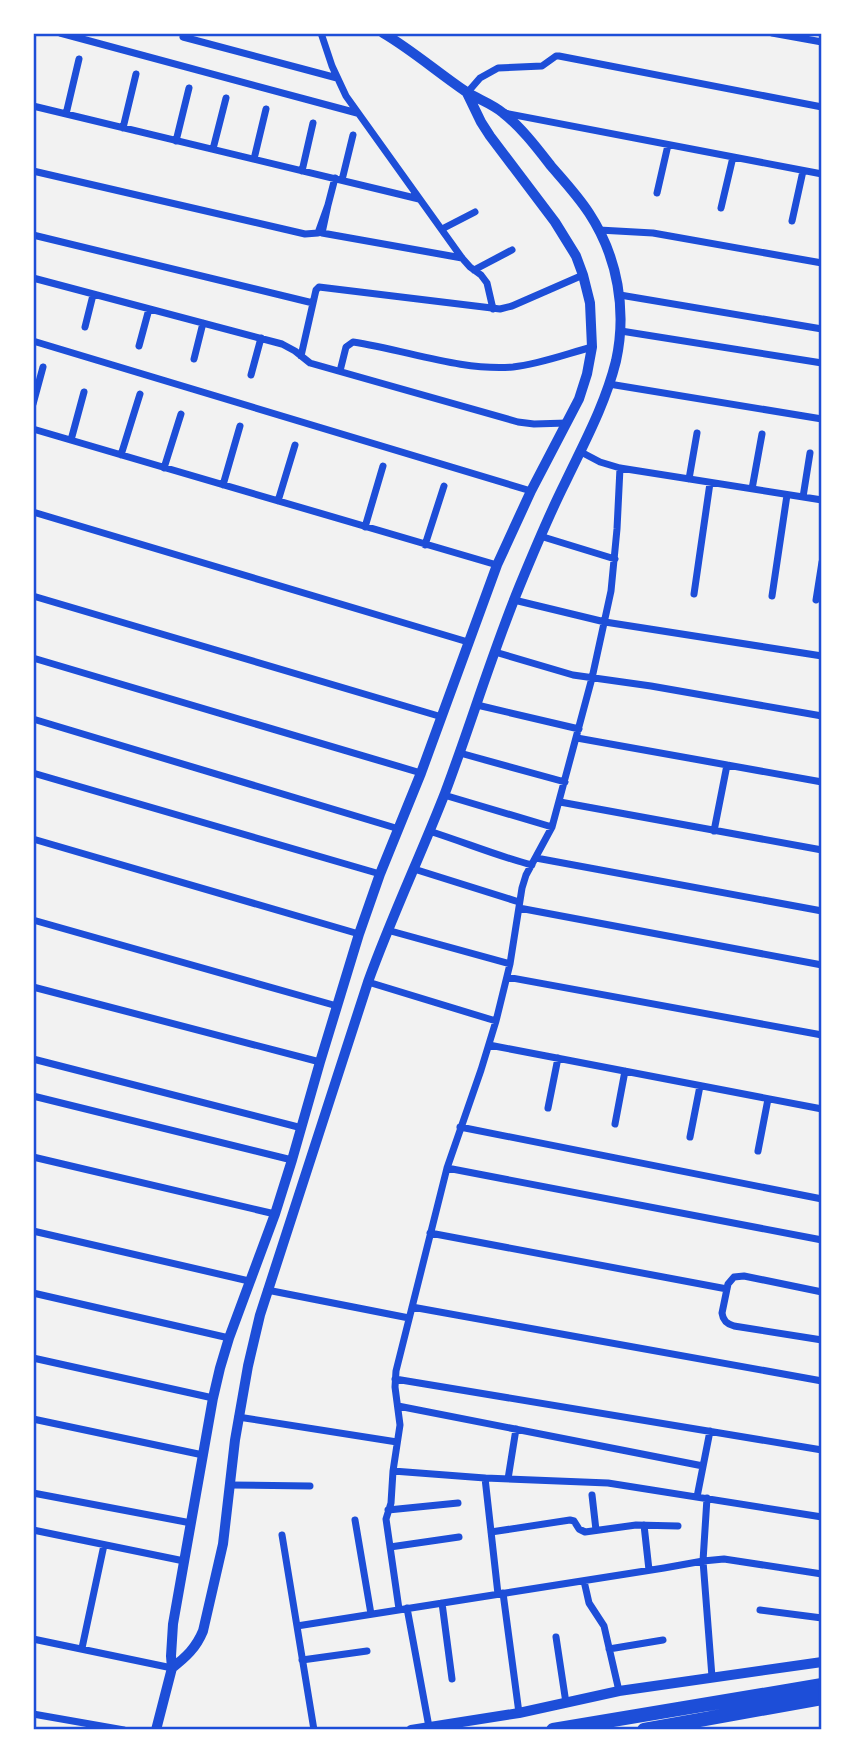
<svg xmlns="http://www.w3.org/2000/svg" width="855" height="1763" viewBox="0 0 855 1763" font-family="Helvetica,sans-serif">
<style>
.lines{fill:none;stroke-linecap:round;stroke-linejoin:round}
.minor{stroke:#1d4ed8;stroke-width:7}
.tertiary{stroke:#1d4ed8;stroke-width:10}
.secondary{stroke:#1d4ed8;stroke-width:10}
.motorway{stroke:#1d4ed8;stroke-width:14}
.neatline{fill:none;stroke:#1d4ed8;stroke-width:2.5}
</style>
<rect width="100%" height="100%" fill="#f2f2f2"/>
<g class="lines">
<path class="minor" d="M 60,33 L 357,113
M 321,33 L 332,66 L 346,96 L 462,258 L 470,267 L 481,275 L 487,283 L 493,309
M 772,33 L 822,42
M 183,37 L 337,78
M 467,93 L 480,78 L 498,68 L 542,66 L 556,56 L 559,56 L 822,107
M 33,106 L 419,199
M 504,113 L 822,174
M 66,114 L 79,59
M 123,128 L 136,74
M 176,141 L 189,88
M 213,149 L 226,98
M 254,159 L 266,109
M 33,171 L 305,234 L 318,233 L 328,205 L 322,233 L 462,258
M 302,171 L 313,123
M 342,180 L 353,135
M 657,193 L 668,145
M 328,205 L 335,178
M 721,208 L 733,157
M 792,221 L 803,171
M 442,229 L 475,212
M 599,230 L 653,233 L 822,263
M 33,235 L 313,303
M 474,270 L 512,250
M 33,278 L 282,344 L 295,351 L 310,363 L 518,422 L 534,424 L 567,423
M 620,295 L 822,329
M 85,327 L 93,295
M 621,331 L 822,363
M 33,341 L 531,491
M 139,346 L 149,309
M 301,356 L 316,290 L 319,287 L 500,309 L 512,306 L 583,275
M 194,359 L 203,323
M 340,371 L 346,347 L 353,342 C 407,350 459,371 513,367 C 540,364 566,354 592,347
M 251,375 L 261,338
M 609,384 L 822,419
M 33,404 L 43,367
M 33,429 L 497,565
M 71,440 L 84,392
M 581,452 L 600,462 L 620,468 L 822,500
M 121,455 L 140,394
M 164,468 L 181,414
M 689,479 L 697,433
M 223,485 L 240,426
M 752,489 L 762,434
M 803,497 L 810,453
M 278,501 L 295,445
M 33,512 L 468,642
M 365,527 L 383,466
M 540,536 L 615,559
M 425,545 L 444,486
M 694,594 L 710,483
M 33,596 L 442,717
M 772,596 L 787,495
M 514,600 L 605,622 L 822,656
M 816,600 L 822,562
M 495,652 L 573,675 L 651,686 L 822,716
M 33,658 L 421,773
M 477,705 L 579,729
M 33,719 L 399,829
M 577,738 L 822,782
M 460,753 L 565,782
M 33,773 L 380,874
M 444,795 L 552,827
M 560,802 L 822,850
M 429,831 C 464,842 497,856 532,865
M 714,831 L 727,765
M 33,839 L 359,934
M 536,858 L 822,911
M 414,869 L 519,902
M 519,908 L 822,965
M 33,920 L 337,1006
M 387,930 L 510,964
M 507,977 L 822,1035
M 368,982 L 496,1021
M 33,987 L 320,1062
M 489,1045 L 822,1109
M 33,1059 L 302,1128
M 33,1096 L 292,1160
M 548,1108 L 558,1058
M 615,1124 L 625,1071
M 460,1127 L 822,1199
M 690,1137 L 700,1086
M 758,1151 L 768,1099
M 33,1157 L 275,1214
M 447,1168 L 822,1240
M 33,1231 L 249,1281
M 430,1233 L 727,1289
M 267,1290 L 409,1318
M 822,1292 L 744,1276 L 734,1277 L 728,1284 L 722,1313 C 723,1321 727,1324 734,1326 L 822,1340
M 33,1293 L 229,1338
M 412,1307 L 822,1381
M 33,1358 L 213,1398
M 395,1379 L 822,1450
M 398,1406 L 703,1466
M 238,1417 L 397,1442
M 33,1419 L 203,1455
M 393,1471 L 485,1478 L 608,1483 L 822,1517
M 485,1478 L 498,1594
M 508,1479 L 516,1429
M 230,1485 L 310,1486
M 33,1493 L 191,1523
M 592,1495 L 596,1530
M 697,1497 L 710,1431
M 707,1498 L 703,1561 L 712,1677
M 388,1510 L 458,1503
M 355,1520 L 371,1614
M 644,1525 L 649,1570
M 33,1530 L 184,1561
M 491,1532 L 570,1520 L 574,1521 L 579,1529 L 585,1532 L 636,1525 L 678,1526
M 282,1535 L 314,1730
M 390,1547 L 459,1537
M 584,1581 L 589,1603 L 604,1626 L 619,1691
M 503,1593 L 519,1713
M 442,1603 L 452,1679
M 407,1608 L 429,1727
M 399,1609 L 386,1519 L 391,1503 L 393,1471 L 400,1425 L 395,1387 L 396,1371 L 447,1168 L 481,1070 L 496,1021 L 510,964 L 522,888 L 526,875 L 552,827 L 592,678 L 611,591 L 617,529 L 620,468
M 760,1610 L 822,1618
M 297,1626 L 664,1568 L 703,1561 L 724,1559 L 822,1574
M 556,1637 L 566,1703
M 33,1639 L 172,1668
M 82,1648 L 104,1545
M 609,1649 L 663,1640
M 302,1660 L 367,1651
M 33,1714 L 124,1730"/>
<path class="tertiary" d="M 172,1668 C 186,1657 196,1648 203,1631 L 223,1544 L 235,1440 L 248,1366 L 260,1315 L 368,982 C 391,918 420,857 445,793 C 471,724 492,653 520,585 C 534,551 548,517 565,483 C 584,443 605,405 616,361 C 627,311 618,257 589,213 C 578,196 564,181 551,166 C 537,148 521,127 503,113 C 491,103 477,99 465,91 C 437,72 412,50 383,33
M 156,1730 L 172,1668 L 171,1656 L 173,1624 L 213,1398 L 220,1368 L 229,1338 L 275,1214 L 292,1160 L 320,1062 L 359,934 L 380,874 L 421,773 L 497,565 L 531,491 L 579,399 L 587,374 L 592,347 L 590,303 L 583,275 L 576,256 L 555,222 L 490,136 L 481,122 L 467,93"/>
<path class="secondary" d="M 411,1730 L 519,1713 L 619,1691 L 822,1662"/>
<path class="motorway" d="M 553,1730 L 822,1685
M 644,1730 L 822,1698"/>
</g>
<rect width="855" height="1763" fill="none" stroke="#ffffff" stroke-width="70"/>
<rect x="35" y="35" width="785" height="1693" class="neatline"/>
</svg>
